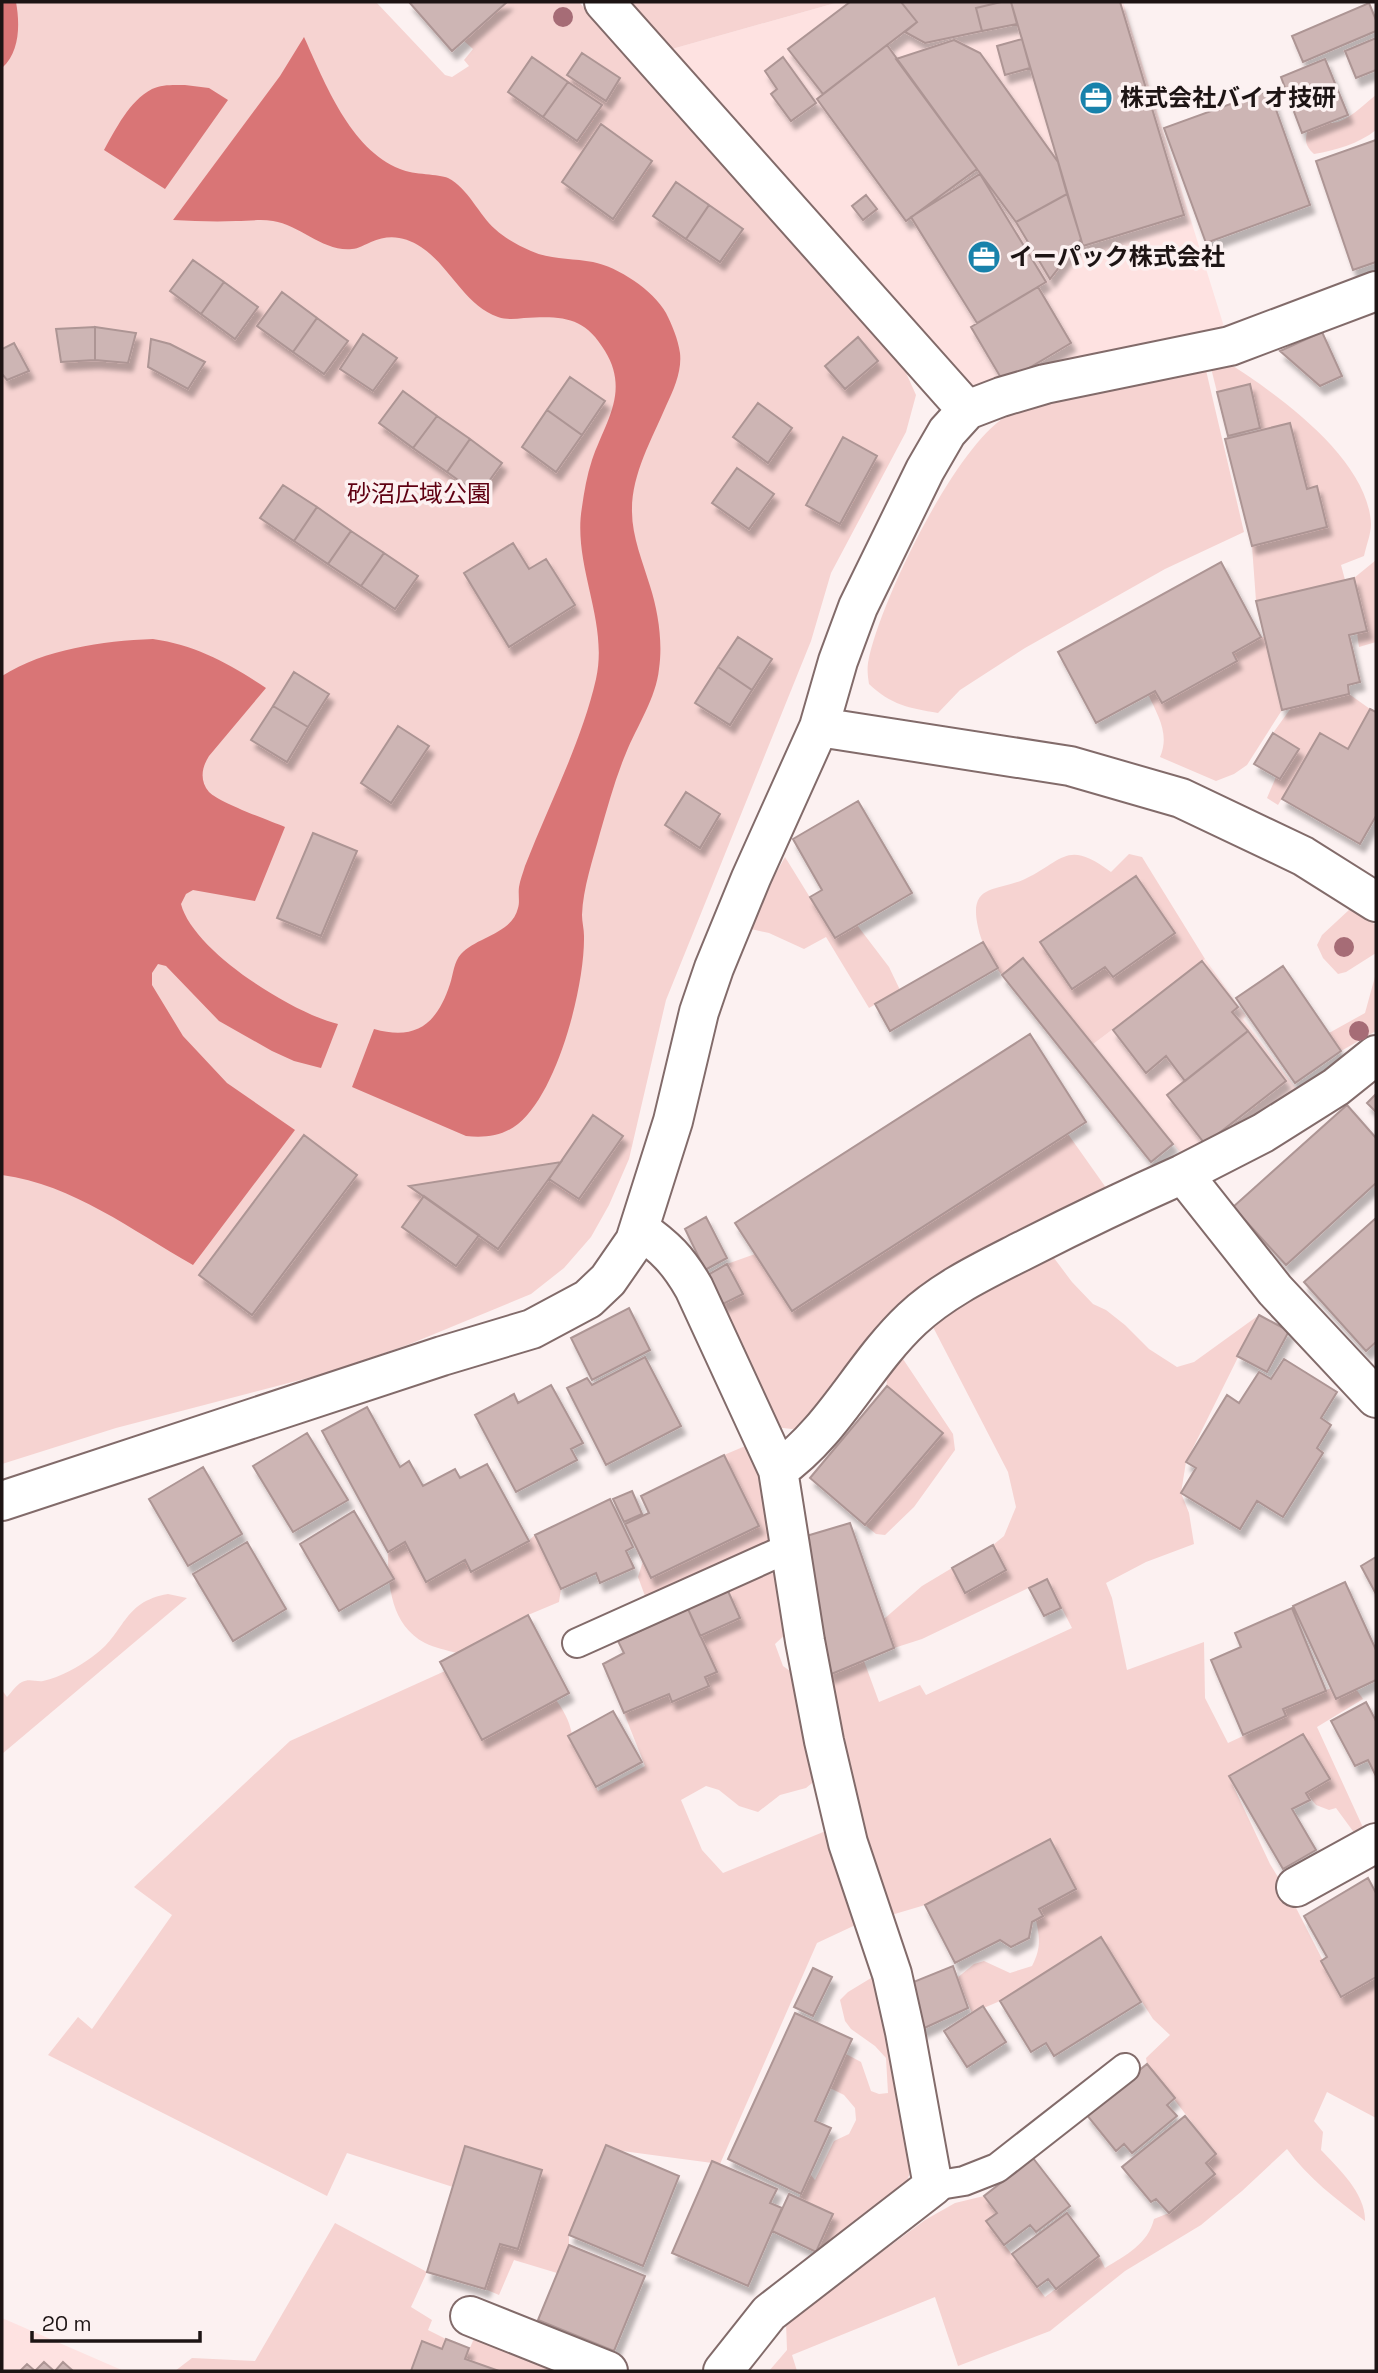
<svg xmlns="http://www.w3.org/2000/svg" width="1378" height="2373" viewBox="0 0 1378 2373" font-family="'Space Grotesk','Noto Sans JP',sans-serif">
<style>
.built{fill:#fee2e1}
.green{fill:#f6d3d1;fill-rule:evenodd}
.water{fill:#d97576}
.building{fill:#cdb5b4;stroke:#ad9594;stroke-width:2;filter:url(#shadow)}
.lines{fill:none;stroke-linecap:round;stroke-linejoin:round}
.service-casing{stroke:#826b6a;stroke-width:32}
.minor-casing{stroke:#826b6a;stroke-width:42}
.service{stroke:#fff;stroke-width:28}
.minor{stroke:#fff;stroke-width:38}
.tree{fill:#a66c76}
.labels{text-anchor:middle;stroke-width:7;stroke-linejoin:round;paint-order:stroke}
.poi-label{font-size:24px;font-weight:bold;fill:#1d1414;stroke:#fcf1f1;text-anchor:start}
.park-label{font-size:24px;fill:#5f0012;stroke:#fcf1f1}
</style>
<defs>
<filter id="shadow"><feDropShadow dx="4.5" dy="8" stdDeviation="2" flood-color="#0004"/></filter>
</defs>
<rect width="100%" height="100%" fill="#fcf1f1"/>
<path class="built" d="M 839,2 L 1123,2 L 1230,346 L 979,405 L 672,49 Z
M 1205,959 L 1246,1016 L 1243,1019 L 1308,1104 L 1193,1168 L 1092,1045 Z
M 2,2318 L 124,2371 L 2,2371 Z"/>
<path class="green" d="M 2,2 L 376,2 L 445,75 L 452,77 L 469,66 L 464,60 L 473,49 L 464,41 L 507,2 L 579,2 L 592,17 L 597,2 L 839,2 L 672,49 L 627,56 L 903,366 L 916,395 L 906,432 L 831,573 L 811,641 L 666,1000 L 629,1159 L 609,1205 L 591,1237 L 564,1268 L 531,1294 L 410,1344 L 327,1373 L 116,1428 L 2,1464 Z
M 1376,95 L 1376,130 C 1358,144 1337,150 1314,154 C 1303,144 1305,137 1310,124 C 1319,120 1323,123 1332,123 C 1348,122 1364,104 1376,95 Z
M 1227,362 C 1277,394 1368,458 1371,524 C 1371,534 1366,546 1364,556 L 1341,565 L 1345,580 L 1256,601 L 1252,546 L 1327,526 L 1317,486 L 1307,489 L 1290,423 L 1261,431 L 1250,385 L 1217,392 L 1211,368 Z
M 1205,366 L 1244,532 L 1165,569 L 1025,648 L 960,690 L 938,713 C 909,708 891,705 869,684 C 868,678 867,670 868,663 C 878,605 957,441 1010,414 C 1024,407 1041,404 1056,400 C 1105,385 1155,376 1205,366 Z
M 1376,560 L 1376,642 L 1359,647 L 1357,633 L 1367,630 L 1354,578 Z
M 1261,637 L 1265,637 L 1282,710 L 1247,765 L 1234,774 L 1216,781 L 1160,757 C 1170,734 1158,716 1148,694 L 1155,691 L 1162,703 L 1237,661 L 1233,653 Z
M 1349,694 L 1370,709 L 1348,749 L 1320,734 L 1278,805 L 1267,798 L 1276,777 L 1281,779 L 1299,750 L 1273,733 L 1291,708 Z
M 1129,854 L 1142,857 L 1205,959 L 1092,1045 C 1071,1028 1049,1011 1028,995 C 1020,989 1009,983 1002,975 C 991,963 981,942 978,927 C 968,883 997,892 1025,879 C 1064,860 1067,839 1111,872 ZM 1136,876 L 1175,933 L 1113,977 L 1105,967 L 1072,989 L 1040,942 Z
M 785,857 L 835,938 L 857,925 L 889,967 L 900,990 L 869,1008 L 826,937 L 804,949 L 769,933 L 751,929 L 766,891 Z
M 1350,909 L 1376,925 L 1376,953 L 1346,972 L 1338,974 L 1323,958 L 1317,945 L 1322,935 Z
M 1376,973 L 1376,1031 L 1341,1051 L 1329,1033 L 1365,1013 Z
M 1068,1134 L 1109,1192 L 961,1268 L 800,1430 L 775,1427 L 720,1310 L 723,1304 L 743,1294 L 727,1264 L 755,1254 L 792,1311 Z
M 1048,1250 L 1072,1282 L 1093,1304 L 1106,1310 L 1125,1325 L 1149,1349 L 1177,1367 L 1194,1362 L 1259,1315 L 1186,1462 L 1181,1493 L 1189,1513 L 1194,1544 L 1146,1562 L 1106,1583 L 1112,1598 L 1127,1670 L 1204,1642 L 1205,1698 L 1228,1743 L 1286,1716 L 1283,1709 L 1331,1688 L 1336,1699 L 1356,1689 L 1363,1699 L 1317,1727 L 1366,1834 L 1358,1838 L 1336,1808 L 1329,1810 L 1316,1805 L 1306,1793 L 1330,1779 L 1303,1734 L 1229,1777 L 1270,1864 L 1292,1900 L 1341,1996 L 1376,1977 L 1376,2118 L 1327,2092 L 1314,2121 L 1323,2132 L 1321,2150 C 1339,2169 1366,2194 1365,2221 C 1337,2200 1307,2177 1287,2149 L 1242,2191 L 1201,2225 L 1125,2271 L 1050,2331 L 958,2366 L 935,2297 L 792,2355 L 797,2371 L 769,2371 L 787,2350 L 786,2323 L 925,2220 L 955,2203 L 984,2196 L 997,2213 L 986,2221 L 1045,2297 L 1099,2256 L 1105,2268 C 1126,2255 1148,2244 1154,2219 L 1169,2213 L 1214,2174 L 1206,2163 L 1216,2154 L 1147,2064 L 1146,2058 L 1170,2035 L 1153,2019 L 1101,1938 L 1000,2001 L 972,2013 L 957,1978 L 974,1964 L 984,1961 L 1010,1973 L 1032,1966 C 1041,1949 1040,1938 1036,1920 L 1042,1916 L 1039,1909 L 1076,1890 L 1051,1839 L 925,1905 L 888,1916 L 856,1828 L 829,1675 L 864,1661 L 879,1702 L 920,1685 L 926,1695 L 1072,1628 L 1047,1579 L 922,1639 L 894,1648 L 884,1619 L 922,1586 L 952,1568 L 965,1593 L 1006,1570 L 993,1545 L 1004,1536 L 1016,1507 L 1008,1472 L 933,1327 L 952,1310 Z
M 903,1359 L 953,1434 L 955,1450 L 914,1507 L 885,1535 L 876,1534 L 865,1525 L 942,1433 L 887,1386 L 886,1374 Z
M 750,1444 L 766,1478 L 776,1538 L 645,1596 L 638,1577 L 643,1561 L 651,1578 L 758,1526 L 724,1455 Z
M 535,1535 L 561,1589 L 559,1602 L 528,1615 L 457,1653 C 446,1650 435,1648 425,1643 C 391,1625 388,1586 388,1552 L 405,1542 L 427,1581 L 465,1560 L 528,1541 Z
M 778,1572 L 789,1631 L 775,1644 L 783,1666 L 793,1673 L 817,1779 L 806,1788 L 780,1795 L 758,1812 L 739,1806 L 719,1790 L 706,1786 L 681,1800 L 702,1850 L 723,1873 L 833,1828 L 864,1921 L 817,1943 L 720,2164 L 615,2150 L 606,2146 L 569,2235 L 569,2245 L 557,2273 L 514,2260 L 499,2295 L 485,2289 L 500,2244 L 518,2249 L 541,2170 L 466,2147 L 453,2187 L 347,2153 L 327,2196 L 48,2055 L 78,2017 L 92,2029 L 172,1915 L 134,1887 L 290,1741 L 445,1671 L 482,1740 L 556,1700 C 564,1711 569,1720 572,1734 L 568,1736 L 598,1791 L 645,1766 L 624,1713 L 669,1694 L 673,1702 L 709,1686 L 705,1677 L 700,1636 L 740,1618 L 728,1591 L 758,1576 Z
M 168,1594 L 187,1598 L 2,1754 L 2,1690 L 7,1697 C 12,1692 16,1685 22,1682 C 29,1678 36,1682 43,1681 C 61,1677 78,1667 92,1657 C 126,1634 121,1602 168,1594 Z
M 876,1975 L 914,2158 L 907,2182 L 888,2200 L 816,2252 L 833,2214 L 799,2198 L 810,2174 L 815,2180 L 834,2141 L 849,2134 L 856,2120 L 855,2108 L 844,2095 L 830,2088 L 846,2054 L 861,2062 L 871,2091 L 879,2094 L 888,2093 L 886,2058 L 875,2046 L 851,2029 L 845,2021 L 840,2000 L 848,1992 Z
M 335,2223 L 427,2272 L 411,2307 L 432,2320 L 428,2330 L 446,2339 L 442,2349 L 422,2341 L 411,2371 L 175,2371 L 192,2358 L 255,2361 Z
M 476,2334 L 563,2371 L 499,2371 L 465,2359 Z"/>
<path class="water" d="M 2,2 L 16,2 C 20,24 20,52 2,68 Z
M 304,37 C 325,83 350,149 400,169 C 414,175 439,174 448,178 C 468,188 479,215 495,229 C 506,239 518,245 531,251 C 551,260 572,258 593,262 C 618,267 653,290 666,313 C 672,325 678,339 680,353 C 682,371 674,389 666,406 C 652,439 631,475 632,512 C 632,536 643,563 650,586 C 658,611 663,642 659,669 C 656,698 637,726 626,753 C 615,779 608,806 600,833 C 593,859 583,888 582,915 C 582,922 584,929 584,936 C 585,985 558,1092 518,1124 C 503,1136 485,1138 466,1136 L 352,1087 L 374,1029 C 416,1041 437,1024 450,984 C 453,975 454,961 461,954 C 476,937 512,934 518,908 C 520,902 518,894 519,887 C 520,880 523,873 525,866 C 549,804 581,744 596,679 C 609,621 572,565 582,507 C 584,492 587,475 592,460 C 605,422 630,392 605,351 C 584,316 562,316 524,318 C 515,319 507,320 498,317 C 464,305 450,266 421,247 C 405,236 388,234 371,242 C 366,244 358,249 352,249 C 323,252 300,225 273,221 C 261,219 248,221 236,221 C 215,222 194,221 173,220 L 280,76 Z
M 185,85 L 209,88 L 228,100 L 165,189 L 104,150 C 116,129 129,101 152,89 C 162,84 175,85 185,85 Z
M 153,639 C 196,645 230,664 266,688 L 209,756 C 202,767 199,780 209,792 C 220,803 268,820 285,827 L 255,901 L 193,890 L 186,894 L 181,904 C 193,951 292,1013 338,1024 L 321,1068 L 294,1061 L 272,1051 L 219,1021 L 166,966 L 158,964 L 152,973 L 152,985 L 183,1036 L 227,1083 L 295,1130 L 193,1265 C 131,1230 74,1185 2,1175 L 2,676 C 45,649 102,641 153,639 Z"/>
<path class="building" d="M 409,2 L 507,2 L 452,51 Z
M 850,2 L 901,2 L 917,22 L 823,94 L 788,49 Z
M 901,2 L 1001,2 L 976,8 L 982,31 L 925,43 L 905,32 L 917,22 Z
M 1001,2 L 1011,2 L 1017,24 L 982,31 L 976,8 Z
M 1011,2 L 1120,2 L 1184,215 L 1083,246 Z
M 1369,3 L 1376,20 L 1376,31 L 1303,62 L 1292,36 Z
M 1376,38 L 1376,70 L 1356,78 L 1345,51 Z
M 1022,39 L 1030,68 L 1005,75 L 997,46 Z
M 954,40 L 980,53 L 1058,162 L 1067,194 L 1016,222 L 896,59 Z
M 887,45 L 977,169 L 906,221 L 817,99 Z
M 582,53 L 620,78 L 606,101 L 567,75 Z
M 532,57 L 568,82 L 543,117 L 508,92 Z
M 783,57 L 816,103 L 791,121 L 771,94 L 777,89 L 765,71 Z
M 1325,59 L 1348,115 L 1302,133 L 1281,77 Z
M 568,82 L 602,105 L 577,141 L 543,117 Z
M 1269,90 L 1310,205 L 1206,243 L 1164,128 Z
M 601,124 L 652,161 L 613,219 L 562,182 Z
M 1376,140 L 1376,262 L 1353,270 L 1316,161 Z
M 980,174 L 1046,282 L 977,323 L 911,217 Z
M 676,182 L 709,205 L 686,239 L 653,216 Z
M 1067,194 L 1081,239 L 1050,279 L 1016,222 Z
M 866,195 L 877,209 L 863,220 L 852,206 Z
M 709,205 L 743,229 L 720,262 L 686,239 Z
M 193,260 L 224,282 L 201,314 L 170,291 Z
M 224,282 L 258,307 L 235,339 L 201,314 Z
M 1038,287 L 1071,343 L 1004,383 L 971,327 Z
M 282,292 L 317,318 L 293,352 L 257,326 Z
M 317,318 L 348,341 L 324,374 L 293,352 Z
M 95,327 L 95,360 L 61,362 L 56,329 Z
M 95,327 L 136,333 L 128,363 L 95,360 Z
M 1322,332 L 1342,376 L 1320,386 L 1280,351 Z
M 363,334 L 397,358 L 373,391 L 340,369 Z
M 858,337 L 878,361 L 845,389 L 825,366 Z
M 151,339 L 170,344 L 205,362 L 188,389 L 148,367 Z
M 14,343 L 29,371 L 7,380 L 2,374 L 2,349 Z
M 570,377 L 605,401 L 582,435 L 547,410 Z
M 1250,384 L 1260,428 L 1228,436 L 1217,392 Z
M 403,391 L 437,416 L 413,448 L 379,423 Z
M 758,403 L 792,428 L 768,463 L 733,437 Z
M 547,410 L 582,435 L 556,472 L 522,447 Z
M 437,416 L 470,439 L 447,472 L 413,448 Z
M 1290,423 L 1307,489 L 1317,486 L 1327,527 L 1252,546 L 1225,439 Z
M 843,437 L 877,456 L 840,524 L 806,505 Z
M 470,439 L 502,463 L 479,495 L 447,472 Z
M 737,468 L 774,494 L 749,529 L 712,503 Z
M 283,485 L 317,507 L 294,541 L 260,518 Z
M 317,507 L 351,531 L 328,564 L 294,541 Z
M 351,531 L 384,553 L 361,586 L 328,564 Z
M 513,543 L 529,569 L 546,559 L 575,605 L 509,647 L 464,573 Z
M 384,553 L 418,576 L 395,609 L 361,586 Z
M 1221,562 L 1261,637 L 1233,653 L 1237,661 L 1162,703 L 1155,691 L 1096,723 L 1058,652 Z
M 1354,578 L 1367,631 L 1349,635 L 1360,682 L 1348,685 L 1349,694 L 1282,710 L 1256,601 Z
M 738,637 L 772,659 L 752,690 L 718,667 Z
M 718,667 L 752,690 L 730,725 L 695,703 Z
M 294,672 L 329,694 L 308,727 L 273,706 Z
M 273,706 L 308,727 L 287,762 L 251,740 Z
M 1370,709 L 1376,712 L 1376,816 L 1360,844 L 1282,799 L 1320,733 L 1348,749 Z
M 398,726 L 429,746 L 391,803 L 361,783 Z
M 1273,733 L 1299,749 L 1280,779 L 1254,764 Z
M 686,792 L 720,814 L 700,848 L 665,825 Z
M 858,801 L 912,893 L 835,938 L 810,897 L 822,890 L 793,839 Z
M 313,833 L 357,851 L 321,936 L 277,918 Z
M 1136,876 L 1175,933 L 1113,977 L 1105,967 L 1072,989 L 1040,942 Z
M 983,942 L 998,968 L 890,1031 L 875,1004 Z
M 1023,958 L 1173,1144 L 1151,1162 L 1002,975 Z
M 1202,961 L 1238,1007 L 1232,1012 L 1248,1031 L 1185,1081 L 1166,1056 L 1146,1073 L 1113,1030 Z
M 1283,966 L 1341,1051 L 1295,1083 L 1236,998 Z
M 1248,1031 L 1286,1081 L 1205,1144 L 1167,1095 Z
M 1030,1034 L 1086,1122 L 792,1311 L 735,1223 Z
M 1376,1094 L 1376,1112 L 1367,1103 Z
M 1347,1105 L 1376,1138 L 1376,1183 L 1286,1265 L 1233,1207 Z
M 593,1115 L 623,1136 L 579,1199 L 549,1179 Z
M 304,1135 L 357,1175 L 252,1315 L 199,1275 Z
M 561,1162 L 498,1249 L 409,1186 Z
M 424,1196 L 479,1235 L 456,1266 L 402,1227 Z
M 706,1217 L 727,1258 L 705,1270 L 685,1229 Z
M 1376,1218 L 1376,1342 L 1366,1351 L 1304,1282 Z
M 727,1264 L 743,1294 L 723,1304 L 708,1275 Z
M 629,1308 L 650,1350 L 592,1380 L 571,1338 Z
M 1259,1315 L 1289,1331 L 1267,1372 L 1237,1356 Z
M 645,1357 L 681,1426 L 606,1465 L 567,1388 L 587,1378 L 592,1385 Z
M 1284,1359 L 1337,1392 L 1321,1418 L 1331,1425 L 1317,1448 L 1323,1453 L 1283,1517 L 1257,1501 L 1240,1529 L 1181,1493 L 1196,1468 L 1186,1462 L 1227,1395 L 1239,1403 L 1259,1372 L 1271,1379 Z
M 551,1385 L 583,1443 L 571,1449 L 577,1460 L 516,1492 L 475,1415 L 514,1394 L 518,1403 Z
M 887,1386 L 943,1433 L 865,1525 L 810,1478 Z
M 367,1407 L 400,1467 L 409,1461 L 423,1486 L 455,1469 L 460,1478 L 487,1464 L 529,1541 L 471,1572 L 465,1560 L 426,1582 L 405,1542 L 388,1552 L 322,1431 Z
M 307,1433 L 348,1500 L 293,1532 L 253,1466 Z
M 724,1455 L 759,1526 L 651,1578 L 625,1524 L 649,1513 L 641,1496 Z
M 203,1467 L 242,1534 L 188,1566 L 149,1499 Z
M 632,1491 L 642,1514 L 624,1522 L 613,1499 Z
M 610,1499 L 633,1547 L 626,1551 L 634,1568 L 600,1583 L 596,1573 L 561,1589 L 535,1535 Z
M 354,1511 L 394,1579 L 339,1611 L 300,1544 Z
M 850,1523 L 894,1648 L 829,1675 L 803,1537 Z
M 247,1542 L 286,1609 L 233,1641 L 193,1574 Z
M 993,1545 L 1006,1570 L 965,1593 L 952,1568 Z
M 1376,1557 L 1376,1594 L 1361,1566 Z
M 1047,1579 L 1061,1608 L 1044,1616 L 1029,1588 Z
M 1345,1582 L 1376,1650 L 1376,1680 L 1336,1699 L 1293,1606 Z
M 728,1591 L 740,1618 L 700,1636 L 688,1609 Z
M 1292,1608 L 1326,1691 L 1283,1709 L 1286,1716 L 1243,1735 L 1211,1660 L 1241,1647 L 1235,1633 Z
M 688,1609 L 717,1672 L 705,1677 L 709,1686 L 672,1702 L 669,1694 L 624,1713 L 603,1664 L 624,1653 L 618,1641 Z
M 528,1615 L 569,1693 L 482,1740 L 440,1662 Z
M 1366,1702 L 1376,1721 L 1376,1776 L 1368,1760 L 1355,1766 L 1331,1721 Z
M 613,1711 L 642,1762 L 596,1787 L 568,1736 Z
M 1303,1734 L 1330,1779 L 1306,1793 L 1310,1800 L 1292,1809 L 1316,1850 L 1283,1869 L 1229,1776 Z
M 1050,1839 L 1076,1889 L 1039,1909 L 1043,1916 L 1032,1922 L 1029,1938 L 1011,1947 L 1000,1940 L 955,1963 L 925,1905 Z
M 1368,1878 L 1376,1893 L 1376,1977 L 1341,1997 L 1321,1961 L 1327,1957 L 1304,1916 Z
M 1101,1937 L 1141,2002 L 1054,2056 L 1046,2043 L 1031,2052 L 1000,2001 Z
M 953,1966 L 968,2008 L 920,2030 L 906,1985 Z
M 813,1968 L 832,1977 L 813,2016 L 794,2007 Z
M 983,2006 L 1006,2042 L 967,2067 L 944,2031 Z
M 795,2013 L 852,2039 L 815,2121 L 831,2128 L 801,2194 L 728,2159 Z
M 1147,2064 L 1175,2098 L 1167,2105 L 1177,2116 L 1132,2153 L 1124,2144 L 1116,2151 L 1086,2114 Z
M 1185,2116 L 1216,2154 L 1206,2163 L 1215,2174 L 1169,2213 L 1156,2199 L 1151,2202 L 1122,2167 Z
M 606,2145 L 679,2176 L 643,2266 L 569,2235 Z
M 465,2146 L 542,2170 L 518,2249 L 500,2244 L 485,2289 L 427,2272 Z
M 1033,2158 L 1070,2206 L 1036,2232 L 1030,2225 L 1004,2245 L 986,2221 L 997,2213 L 984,2196 Z
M 712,2161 L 777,2189 L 770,2203 L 782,2208 L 748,2286 L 672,2253 Z
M 789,2194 L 833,2214 L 816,2252 L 772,2231 Z
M 1067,2213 L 1099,2256 L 1056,2289 L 1048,2279 L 1037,2287 L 1012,2254 Z
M 569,2245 L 645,2276 L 614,2351 L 538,2320 Z
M 446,2339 L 469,2348 L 465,2359 L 499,2371 L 411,2371 L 422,2341 L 442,2349 Z
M 44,2362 L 54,2371 L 20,2371 L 27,2364 L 35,2371 Z
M 63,2362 L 73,2371 L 55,2371 Z"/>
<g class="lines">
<defs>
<path id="service" d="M 577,1643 L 791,1547
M 933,2186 L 964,2181 L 997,2168 L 1125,2068"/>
<path id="minor" d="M 604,2 L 967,410
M 819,727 L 1070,766 L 1181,798 L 1303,856 L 1376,902
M 1376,1055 L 1336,1087 L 1263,1133 L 1183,1174 L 1275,1290 L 1376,1398
M 639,1229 C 665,1247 678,1260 694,1288 L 778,1470 L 805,1641 L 824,1741 L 848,1843 L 892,1974 L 905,2032 L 933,2186 L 769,2313 L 723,2371
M 778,1470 C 834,1431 863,1365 912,1319 C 944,1289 985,1270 1024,1250 C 1077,1223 1129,1198 1183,1174
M 2,1501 L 442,1356 L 532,1329 L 588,1299 L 608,1280 L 635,1241 L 673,1121 L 699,1012 L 714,968 L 751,878 L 819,727 L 838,661 L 858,607 L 925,470 L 947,432 L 967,410 L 1001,397 L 1045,384 L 1230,346 L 1376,291
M 1296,1887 L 1376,1843
M 470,2316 L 608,2371"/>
</defs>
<use href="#service" class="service-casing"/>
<use href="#minor" class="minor-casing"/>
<use href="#service" class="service"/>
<use href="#minor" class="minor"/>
</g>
<g class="tree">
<circle cx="563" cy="17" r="10"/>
<circle cx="1344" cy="947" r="10"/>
<circle cx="1359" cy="1031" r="10"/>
</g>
<defs>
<symbol id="office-disc" viewBox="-11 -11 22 22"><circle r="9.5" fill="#1882ab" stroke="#fcf1f1"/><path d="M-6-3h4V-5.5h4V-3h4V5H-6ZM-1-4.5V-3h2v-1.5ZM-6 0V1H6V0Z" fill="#fff"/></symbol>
</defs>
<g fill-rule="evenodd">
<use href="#office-disc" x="1077" y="79" width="38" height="38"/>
<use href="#office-disc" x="965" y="238" width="38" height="38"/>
</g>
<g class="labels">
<g class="poi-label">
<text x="1120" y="106">株式会社バイオ技研</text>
<text x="1009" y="265">イーパック株式会社</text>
</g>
<g class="park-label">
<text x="419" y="502">砂沼広域公園</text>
</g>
</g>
<rect width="1378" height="2373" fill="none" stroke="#1d1414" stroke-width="7"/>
<path d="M32 2331v10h168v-10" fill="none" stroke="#1d1414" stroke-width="3.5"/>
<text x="42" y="2331" font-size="21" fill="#1d1414" stroke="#fcf1f1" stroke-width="5" paint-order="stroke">20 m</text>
</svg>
